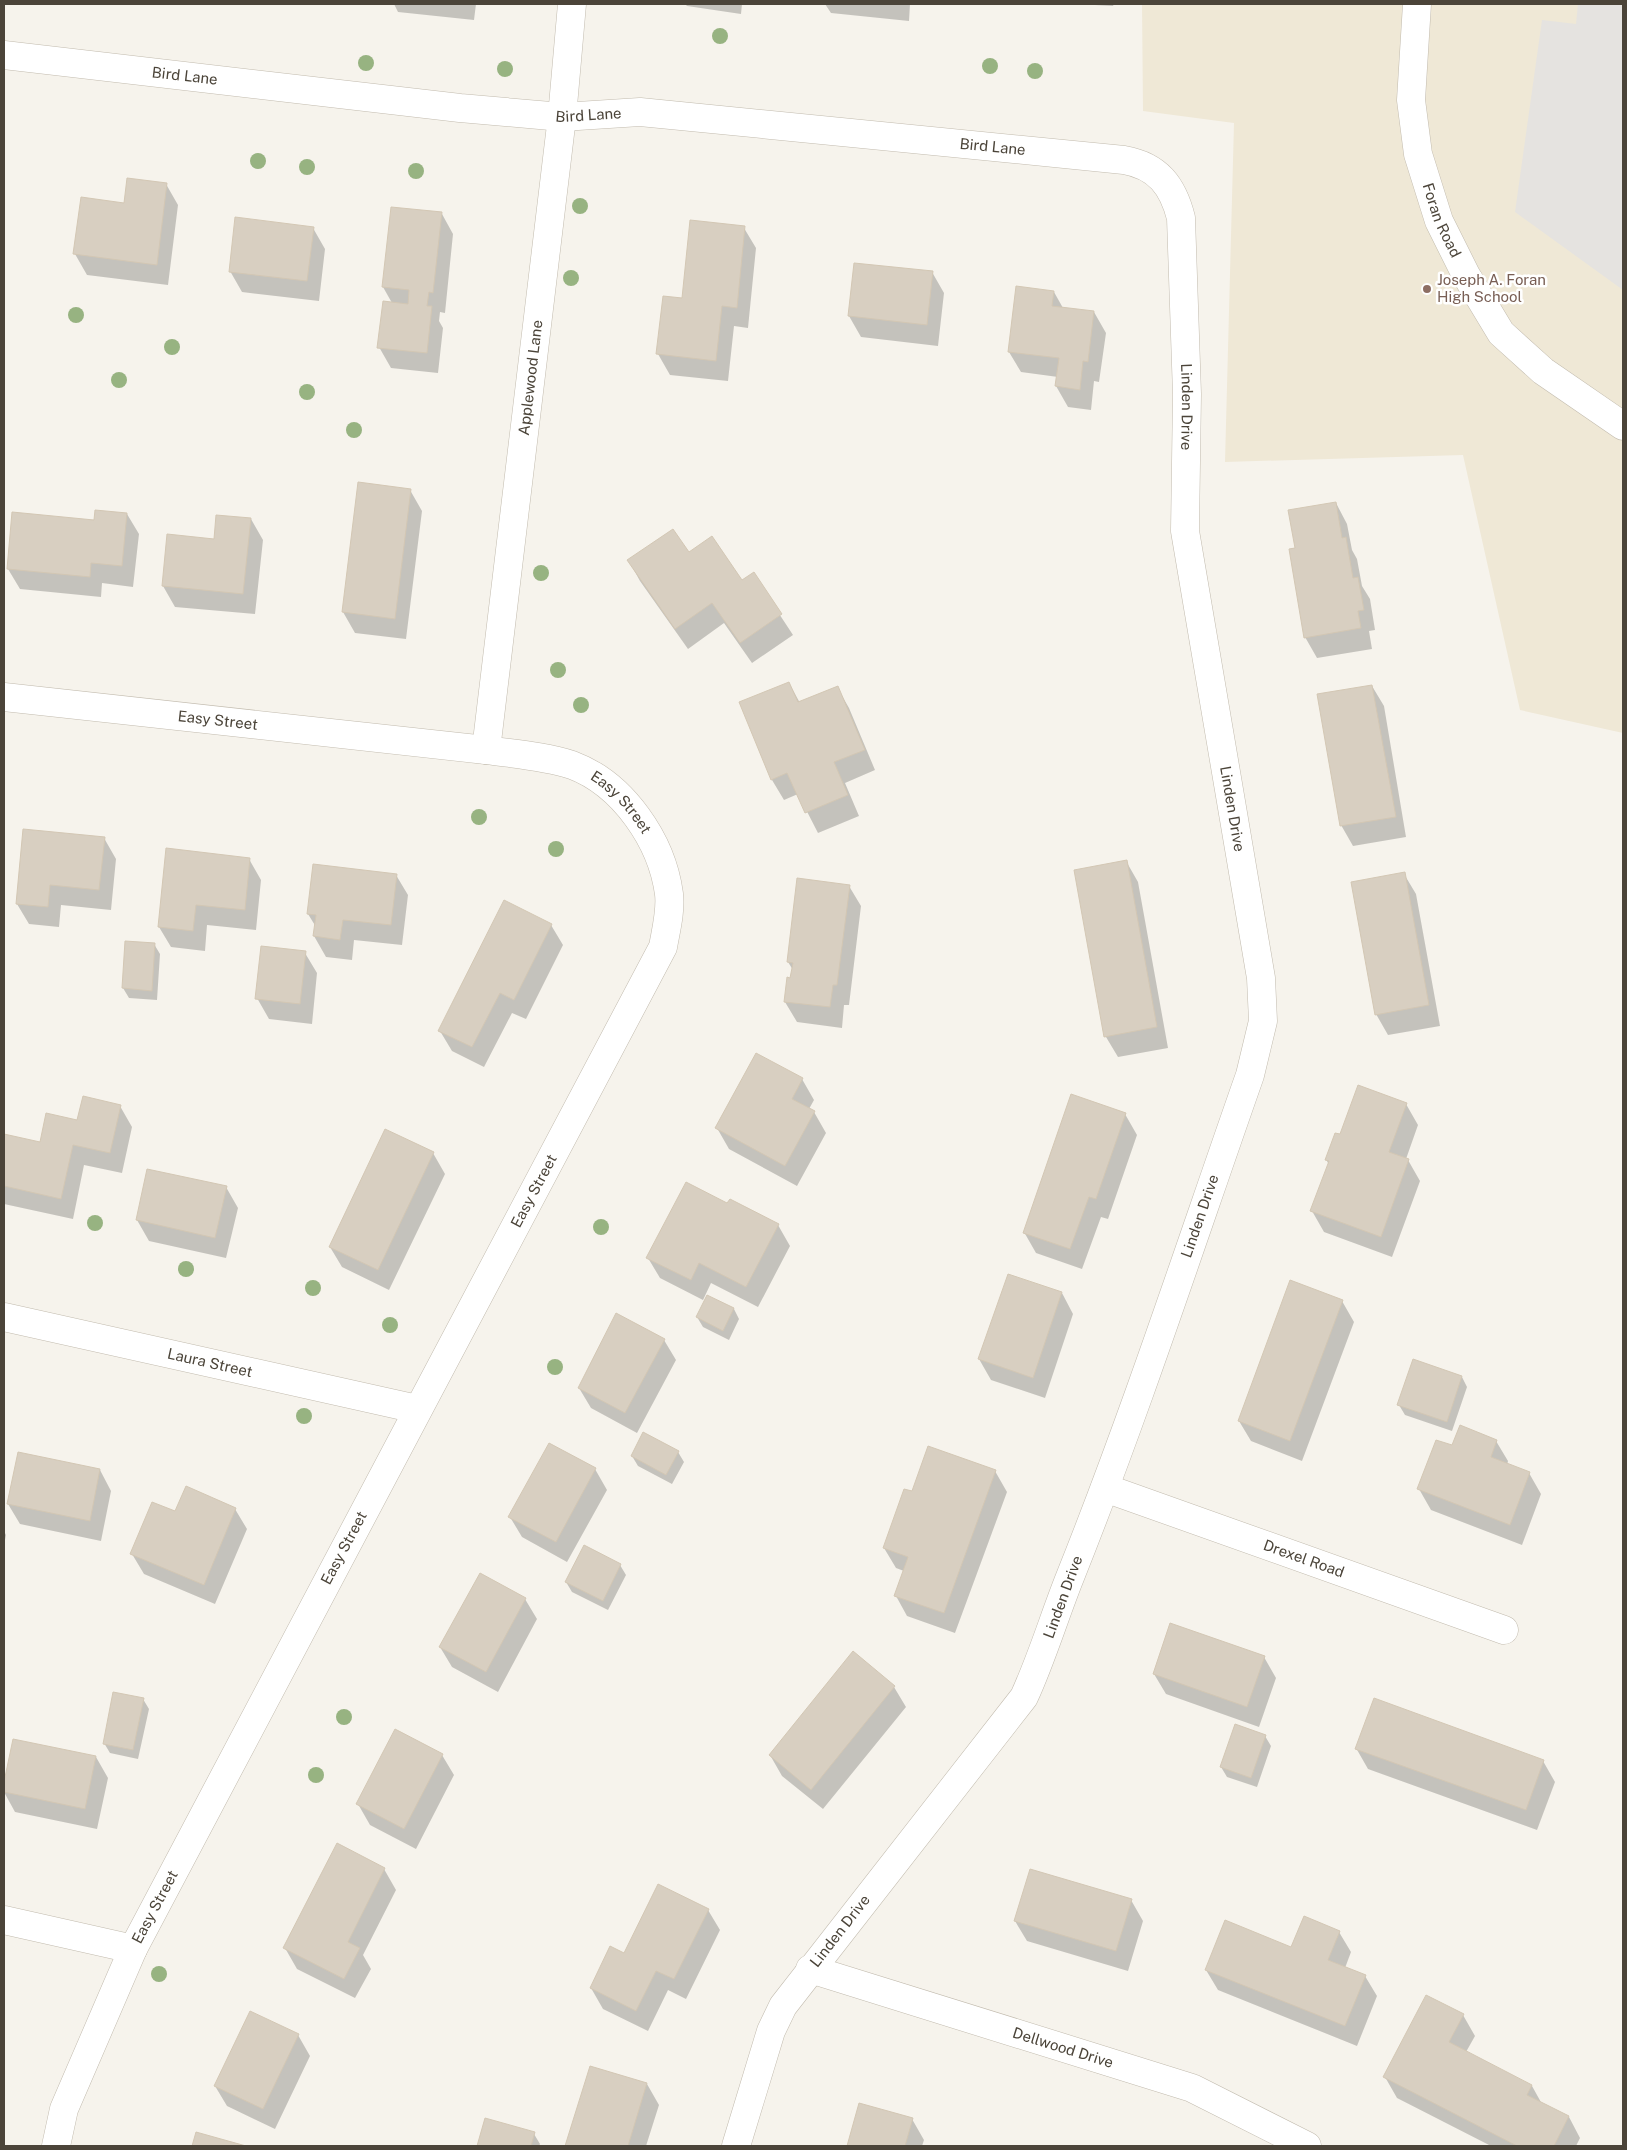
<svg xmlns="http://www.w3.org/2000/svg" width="1627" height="2150" viewBox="0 0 1627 2150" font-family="'Public Sans',sans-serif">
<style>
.education{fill:#efe8d6}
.parking{fill:#e5e3e0}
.shadow{fill:#0003}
.building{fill:#d8cfc1;stroke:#d3c7b4}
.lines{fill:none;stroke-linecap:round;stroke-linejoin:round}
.street-casing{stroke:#c2bbae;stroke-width:29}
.street{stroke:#fff;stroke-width:28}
.tree{fill:#97b381}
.education-dot{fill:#8d6e63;stroke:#fff;stroke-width:2}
.labels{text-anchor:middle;stroke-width:5;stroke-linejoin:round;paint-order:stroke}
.street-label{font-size:15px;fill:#4b4439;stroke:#fff}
.education-label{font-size:15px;fill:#785e54;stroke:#fff;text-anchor:start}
</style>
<rect width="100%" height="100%" fill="#f6f3ec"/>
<path class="education" d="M 1142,4 L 1623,4 L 1623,733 L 1520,710 L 1463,455 L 1225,462 L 1234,123 L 1143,111 Z"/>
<path class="parking" d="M 1578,4 L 1623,4 L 1623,290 L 1515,212 L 1542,20 L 1576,24 Z"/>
<path class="shadow" d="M 394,4 L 476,4 L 474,20 L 398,12 Z
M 685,4 L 742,4 L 741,14 L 687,6 Z
M 825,4 L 910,4 L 909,21 L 831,13 Z
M 1076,4 L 1114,4 L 1113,6 Z
M 166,184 L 178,205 L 168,285 L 87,275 L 75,254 Z
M 442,214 L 453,234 L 445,313 L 440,312 L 439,321 L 443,328 L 438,373 L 391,368 L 379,347 L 392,303 L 383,287 Z
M 313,228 L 325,249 L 319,301 L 242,292 L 230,271 Z
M 744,228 L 756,248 L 748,328 L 734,326 L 728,381 L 670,375 L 658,354 L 683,300 Z
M 932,272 L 944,293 L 938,346 L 861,337 L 849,316 Z
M 1054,292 L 1063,308 L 1094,312 L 1106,333 L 1099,382 L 1094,381 L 1091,410 L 1068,407 L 1056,386 L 1058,377 L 1021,372 L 1009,352 Z
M 359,484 L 410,490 L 422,511 L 406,639 L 355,633 L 343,612 Z
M 1336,503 L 1347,524 L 1352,550 L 1357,559 L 1362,586 L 1370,599 L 1375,630 L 1369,631 L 1372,649 L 1317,658 L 1305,637 L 1296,549 Z
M 127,514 L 139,534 L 133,587 L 102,583 L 101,597 L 20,589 L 8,569 L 95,521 Z
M 251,519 L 263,540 L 255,614 L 175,607 L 163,586 L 215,540 Z
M 689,554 L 741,582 L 753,574 L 793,635 L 752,663 L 724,623 L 688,649 L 640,581 L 629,561 Z
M 789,683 L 800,703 L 837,687 L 849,708 L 875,770 L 845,783 L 859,816 L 818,833 L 798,794 L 784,800 L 772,780 Z
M 1372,686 L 1384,706 L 1406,837 L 1353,846 L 1341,825 Z
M 104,838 L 116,859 L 111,910 L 61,905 L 59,927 L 29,924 L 17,904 Z
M 249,859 L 261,880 L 256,930 L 207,925 L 205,951 L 171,947 L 159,927 Z
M 1126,861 L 1138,882 L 1168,1048 L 1118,1057 L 1106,1037 L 1075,871 Z
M 314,865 L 396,875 L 408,895 L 402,945 L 354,940 L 352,960 L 326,957 L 314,936 L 316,927 L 308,914 Z
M 1404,874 L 1416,894 L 1440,1026 L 1388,1035 L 1376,1014 Z
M 849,886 L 861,906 L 849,1005 L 844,1005 L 842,1028 L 797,1022 L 785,1002 L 793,970 L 788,962 Z
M 551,925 L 563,945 L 526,1019 L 512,1013 L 484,1067 L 452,1051 L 440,1031 Z
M 126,942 L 154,944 L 160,954 L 157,1000 L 129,998 L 123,988 Z
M 305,953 L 317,973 L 312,1024 L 269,1019 L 257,998 Z
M 802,1079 L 814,1100 L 809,1109 L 814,1112 L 826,1133 L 797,1186 L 729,1149 L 717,1128 Z
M 1406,1104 L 1418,1125 L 1406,1159 L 1408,1160 L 1420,1181 L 1392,1257 L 1324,1232 L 1312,1211 L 1329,1165 L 1326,1159 L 1341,1136 Z
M 120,1106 L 132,1127 L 122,1173 L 84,1165 L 73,1219 L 4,1204 L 4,1135 L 41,1144 L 78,1122 Z
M 1125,1114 L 1137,1135 L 1108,1219 L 1101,1217 L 1082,1269 L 1036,1253 L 1024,1232 Z
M 433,1153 L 445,1174 L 389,1290 L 342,1267 L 330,1247 Z
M 148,1170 L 226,1187 L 238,1208 L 226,1258 L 149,1241 L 137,1220 Z
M 728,1205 L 778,1225 L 790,1246 L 758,1307 L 711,1283 L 703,1300 L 660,1278 L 648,1258 Z
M 1062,1293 L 1073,1314 L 1045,1398 L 991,1380 L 979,1359 Z
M 707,1296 L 734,1309 L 739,1319 L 729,1340 L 703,1327 L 697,1317 Z
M 1342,1301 L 1354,1322 L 1302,1461 L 1251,1441 L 1239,1421 Z
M 664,1340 L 676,1360 L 637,1433 L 591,1408 L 579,1388 Z
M 1462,1377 L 1467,1387 L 1452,1431 L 1405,1415 L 1399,1405 Z
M 1496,1441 L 1508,1461 L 1507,1465 L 1529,1473 L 1541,1494 L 1522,1545 L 1431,1510 L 1419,1489 L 1452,1447 Z
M 678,1452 L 684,1462 L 672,1484 L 638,1466 L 632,1456 Z
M 595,1469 L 607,1490 L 567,1562 L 522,1537 L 510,1517 Z
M 100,1470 L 111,1491 L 101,1541 L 20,1524 L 8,1504 Z
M 995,1471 L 1007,1492 L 955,1633 L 907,1616 L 896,1596 L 904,1571 L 896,1568 L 884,1548 L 912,1493 Z
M 235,1509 L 247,1529 L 215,1604 L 144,1574 L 132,1554 Z
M 4,1531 L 6,1535 L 4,1545 Z
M 620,1565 L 626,1575 L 608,1610 L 572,1592 L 566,1582 Z
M 525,1599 L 537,1619 L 498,1692 L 452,1667 L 440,1647 Z
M 1264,1657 L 1276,1678 L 1259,1727 L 1166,1694 L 1154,1674 Z
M 894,1687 L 906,1707 L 823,1809 L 782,1776 L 770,1755 Z
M 143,1699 L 149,1709 L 138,1759 L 110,1753 L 104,1743 Z
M 1265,1736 L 1271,1746 L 1257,1787 L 1227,1777 L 1221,1767 Z
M 14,1740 L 96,1757 L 108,1778 L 97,1829 L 15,1812 L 4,1792 Z
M 1356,1748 L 1543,1761 L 1555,1782 L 1537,1830 L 1368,1769 Z
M 442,1755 L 454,1775 L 416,1849 L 370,1825 L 358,1804 Z
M 384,1869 L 396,1890 L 363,1955 L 371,1969 L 355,1998 L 297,1969 L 285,1948 Z
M 1131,1900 L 1143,1921 L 1128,1971 L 1027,1941 L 1015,1921 Z
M 708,1910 L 720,1930 L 686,1999 L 668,1990 L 648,2031 L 603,2009 L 591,1988 L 624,1954 Z
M 1339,1932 L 1351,1952 L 1345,1968 L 1365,1976 L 1377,1996 L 1357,2046 L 1218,1990 L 1206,1970 L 1292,1949 Z
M 1463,2015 L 1475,2036 L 1466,2052 L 1532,2086 L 1542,2104 L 1569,2117 L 1580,2138 L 1576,2146 L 1491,2146 L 1397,2098 L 1385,2077 Z
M 298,2035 L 310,2056 L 275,2129 L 227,2106 L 215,2086 Z
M 591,2067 L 647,2084 L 659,2105 L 646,2146 L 567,2146 Z
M 860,2105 L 912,2119 L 924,2140 L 922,2146 L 848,2146 Z
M 485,2120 L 534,2134 L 540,2144 L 539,2146 L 478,2146 Z"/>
<path class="building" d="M 127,178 L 167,183 L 157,265 L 73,254 L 81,197 L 124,203 Z
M 391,207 L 442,212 L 433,293 L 429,292 L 427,306 L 432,306 L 427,353 L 377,348 L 383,301 L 408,304 L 409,290 L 382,287 Z
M 235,217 L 314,227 L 307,281 L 229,272 Z
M 690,220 L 745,226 L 737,308 L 722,306 L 716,361 L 656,354 L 663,296 L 682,298 Z
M 854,263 L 933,271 L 927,325 L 848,316 Z
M 1016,286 L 1054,291 L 1052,306 L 1094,311 L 1088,362 L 1083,361 L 1080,390 L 1055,386 L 1059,358 L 1008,352 Z
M 358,482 L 411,489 L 395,619 L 342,612 Z
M 1336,502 L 1342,538 L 1346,537 L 1353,578 L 1358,577 L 1364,610 L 1358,611 L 1361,628 L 1304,638 L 1289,549 L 1295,548 L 1288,510 Z
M 95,510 L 127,513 L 122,566 L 91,563 L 90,577 L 7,569 L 12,512 L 94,520 Z
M 216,515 L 251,518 L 243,594 L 162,586 L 167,534 L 214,539 Z
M 673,529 L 689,552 L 712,536 L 742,580 L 754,572 L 782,614 L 740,643 L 712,603 L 675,629 L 627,560 Z
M 789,682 L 798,702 L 838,686 L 865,750 L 834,762 L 848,795 L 805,813 L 787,773 L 771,780 L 739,702 Z
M 1372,685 L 1396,817 L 1340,826 L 1317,694 Z
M 23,829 L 105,837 L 99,890 L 50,885 L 48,907 L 16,904 Z
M 166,848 L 250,858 L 245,910 L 196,905 L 193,931 L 158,927 Z
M 1127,860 L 1157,1027 L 1104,1037 L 1074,870 Z
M 313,864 L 397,874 L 391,925 L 343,920 L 340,940 L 313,936 L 316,915 L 307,914 Z
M 1405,872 L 1429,1005 L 1375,1015 L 1351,882 Z
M 797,878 L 850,885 L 837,985 L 833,985 L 830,1007 L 784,1002 L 787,977 L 790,978 L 793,963 L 787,962 Z
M 504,900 L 552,924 L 514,1000 L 500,993 L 472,1047 L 438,1031 Z
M 125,941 L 155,943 L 152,991 L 122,988 Z
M 261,946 L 306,951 L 300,1004 L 255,999 Z
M 756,1053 L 803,1078 L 792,1099 L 815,1111 L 785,1166 L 715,1128 Z
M 1358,1085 L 1407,1103 L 1389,1152 L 1409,1159 L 1381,1237 L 1310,1211 L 1329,1161 L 1325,1160 L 1335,1133 L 1340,1134 Z
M 1071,1094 L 1126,1113 L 1096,1199 L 1089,1197 L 1070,1249 L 1023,1233 Z
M 83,1096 L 121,1105 L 110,1153 L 73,1145 L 61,1199 L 4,1186 L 4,1134 L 40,1142 L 46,1113 L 77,1120 Z
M 385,1129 L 434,1152 L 378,1270 L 329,1247 Z
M 147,1169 L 227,1186 L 215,1238 L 136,1220 Z
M 686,1182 L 727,1203 L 730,1199 L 779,1224 L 746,1287 L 699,1263 L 691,1280 L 646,1258 Z
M 1008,1274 L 1062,1292 L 1033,1378 L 978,1359 Z
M 1290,1280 L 1343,1300 L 1290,1441 L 1238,1421 Z
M 707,1295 L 734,1308 L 723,1331 L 696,1317 Z
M 616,1313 L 665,1339 L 625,1413 L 578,1388 Z
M 1413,1359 L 1462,1376 L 1447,1422 L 1397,1405 Z
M 1460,1425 L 1497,1440 L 1491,1457 L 1530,1472 L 1510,1525 L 1417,1489 L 1436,1440 L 1452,1445 Z
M 643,1432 L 679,1451 L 666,1475 L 631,1456 Z
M 549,1443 L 596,1468 L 556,1542 L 508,1517 Z
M 928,1446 L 996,1470 L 944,1613 L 894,1596 L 908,1557 L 883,1548 L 904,1489 L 912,1491 Z
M 18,1452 L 100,1469 L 90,1521 L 7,1504 Z
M 186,1486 L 236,1508 L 204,1585 L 130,1554 L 152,1502 L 175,1511 Z
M 584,1545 L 621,1564 L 603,1601 L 565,1582 Z
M 480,1573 L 526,1598 L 486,1672 L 439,1647 Z
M 1170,1623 L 1265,1656 L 1247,1707 L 1153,1674 Z
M 853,1651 L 895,1686 L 811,1790 L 769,1755 Z
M 113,1692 L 144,1698 L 133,1750 L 103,1744 Z
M 1374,1698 L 1544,1760 L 1526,1810 L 1355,1749 Z
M 1235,1724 L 1266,1735 L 1251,1778 L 1220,1767 Z
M 395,1729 L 443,1754 L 404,1829 L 356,1804 Z
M 13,1739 L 96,1756 L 85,1809 L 4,1792 L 4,1782 Z
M 337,1843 L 385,1868 L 348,1942 L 360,1948 L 344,1979 L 283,1948 Z
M 1030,1869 L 1132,1899 L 1116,1951 L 1014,1921 Z
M 658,1884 L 709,1909 L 674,1979 L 656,1971 L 636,2011 L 590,1988 L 610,1946 L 624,1953 Z
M 1304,1916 L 1340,1931 L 1328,1960 L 1366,1975 L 1345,2026 L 1205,1970 L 1225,1920 L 1291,1947 Z
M 1426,1995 L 1464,2014 L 1449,2042 L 1532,2085 L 1527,2095 L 1569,2116 L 1554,2146 L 1517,2146 L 1383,2077 Z
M 250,2011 L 299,2034 L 263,2109 L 214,2086 Z
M 590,2066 L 647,2083 L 628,2146 L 565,2146 Z
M 859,2103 L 913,2118 L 905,2146 L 847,2146 Z
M 485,2118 L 535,2132 L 531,2146 L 477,2146 Z
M 196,2132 L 246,2146 L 192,2146 Z"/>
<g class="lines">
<defs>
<g id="street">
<path id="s1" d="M 1417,4 L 1411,100 L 1418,154 L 1439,221 L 1466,275 L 1501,333 L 1543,371 L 1623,426"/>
<path id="s2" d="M 4,55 L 460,108 L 562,117 L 640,112 L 1124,160 C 1158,166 1173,186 1181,218 L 1187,394 L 1185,531 L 1261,978 L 1263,1021 L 1250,1075 C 1191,1243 1136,1412 1070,1577 C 1054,1617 1042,1658 1024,1697 L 783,2006 L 771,2031 L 736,2146"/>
<path id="s3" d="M 4,697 L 486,750 C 514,754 545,756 572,765 C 623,784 662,841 669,894 C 671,911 666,930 663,947 L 133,1949 L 64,2109 L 56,2146"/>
<path id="s4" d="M 486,750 L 562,117 L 572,4"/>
<path id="s5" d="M 4,1317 L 417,1409"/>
<path id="s6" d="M 1105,1488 L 1504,1630"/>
<path d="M 4,1920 L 133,1949"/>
<path id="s7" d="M 810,1969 L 1192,2088 L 1307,2146"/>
</g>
</defs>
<use href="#street" class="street-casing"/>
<use href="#street" class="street"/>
</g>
<g class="tree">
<circle cx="720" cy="36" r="8"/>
<circle cx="366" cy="63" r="8"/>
<circle cx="990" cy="66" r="8"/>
<circle cx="505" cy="69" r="8"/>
<circle cx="1035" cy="71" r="8"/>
<circle cx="258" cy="161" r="8"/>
<circle cx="307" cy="167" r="8"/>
<circle cx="416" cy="171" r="8"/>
<circle cx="580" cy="206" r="8"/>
<circle cx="571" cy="278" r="8"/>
<circle cx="76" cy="315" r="8"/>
<circle cx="172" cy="347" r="8"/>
<circle cx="119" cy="380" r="8"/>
<circle cx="307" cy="392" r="8"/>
<circle cx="354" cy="430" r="8"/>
<circle cx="541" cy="573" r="8"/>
<circle cx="558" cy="670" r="8"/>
<circle cx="581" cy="705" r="8"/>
<circle cx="479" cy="817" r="8"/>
<circle cx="556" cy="849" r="8"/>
<circle cx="95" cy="1223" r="8"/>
<circle cx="601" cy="1227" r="8"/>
<circle cx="186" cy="1269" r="8"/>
<circle cx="313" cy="1288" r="8"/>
<circle cx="390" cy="1325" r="8"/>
<circle cx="555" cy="1367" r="8"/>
<circle cx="304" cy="1416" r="8"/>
<circle cx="344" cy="1717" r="8"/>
<circle cx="316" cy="1775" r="8"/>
<circle cx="159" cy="1974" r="8"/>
</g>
<circle class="education-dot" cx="1427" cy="289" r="5"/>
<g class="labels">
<g class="street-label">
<text dy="5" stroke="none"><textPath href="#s2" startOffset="182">Bird Lane</textPath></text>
<text dy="5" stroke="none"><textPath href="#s2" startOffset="588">Bird Lane</textPath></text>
<text dy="5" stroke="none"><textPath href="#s2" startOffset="994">Bird Lane</textPath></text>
<text dy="5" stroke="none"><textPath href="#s1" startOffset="221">Foran Road</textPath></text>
<text dy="5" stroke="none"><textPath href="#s4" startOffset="375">Applewood Lane</textPath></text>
<text dy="5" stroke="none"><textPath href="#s2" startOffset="1402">Linden Drive</textPath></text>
<text dy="5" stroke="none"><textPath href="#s3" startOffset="215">Easy Street</textPath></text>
<text dy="5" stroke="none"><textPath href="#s3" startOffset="635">Easy Street</textPath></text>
<text dy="5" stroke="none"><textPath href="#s2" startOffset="1808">Linden Drive</textPath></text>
<text transform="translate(534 1191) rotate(-62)" y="5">Easy Street</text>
<text transform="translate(1200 1216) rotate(-71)" y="5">Linden Drive</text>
<text dy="5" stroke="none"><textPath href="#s5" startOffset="211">Laura Street</textPath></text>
<text transform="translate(344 1548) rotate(-62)" y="5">Easy Street</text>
<text dy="5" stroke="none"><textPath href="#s6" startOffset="211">Drexel Road</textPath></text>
<text transform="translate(1063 1597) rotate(-70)" y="5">Linden Drive</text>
<text transform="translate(155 1907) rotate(-62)" y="5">Easy Street</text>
<text transform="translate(840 1931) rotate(-52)" y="5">Linden Drive</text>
<text dy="5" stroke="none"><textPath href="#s7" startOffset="265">Dellwood Drive</textPath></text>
</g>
<g class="education-label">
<text x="1437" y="285">Joseph A. Foran<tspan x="1437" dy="17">High School</tspan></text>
</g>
</g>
<rect width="1627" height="2150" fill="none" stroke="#4b4439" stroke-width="10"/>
</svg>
